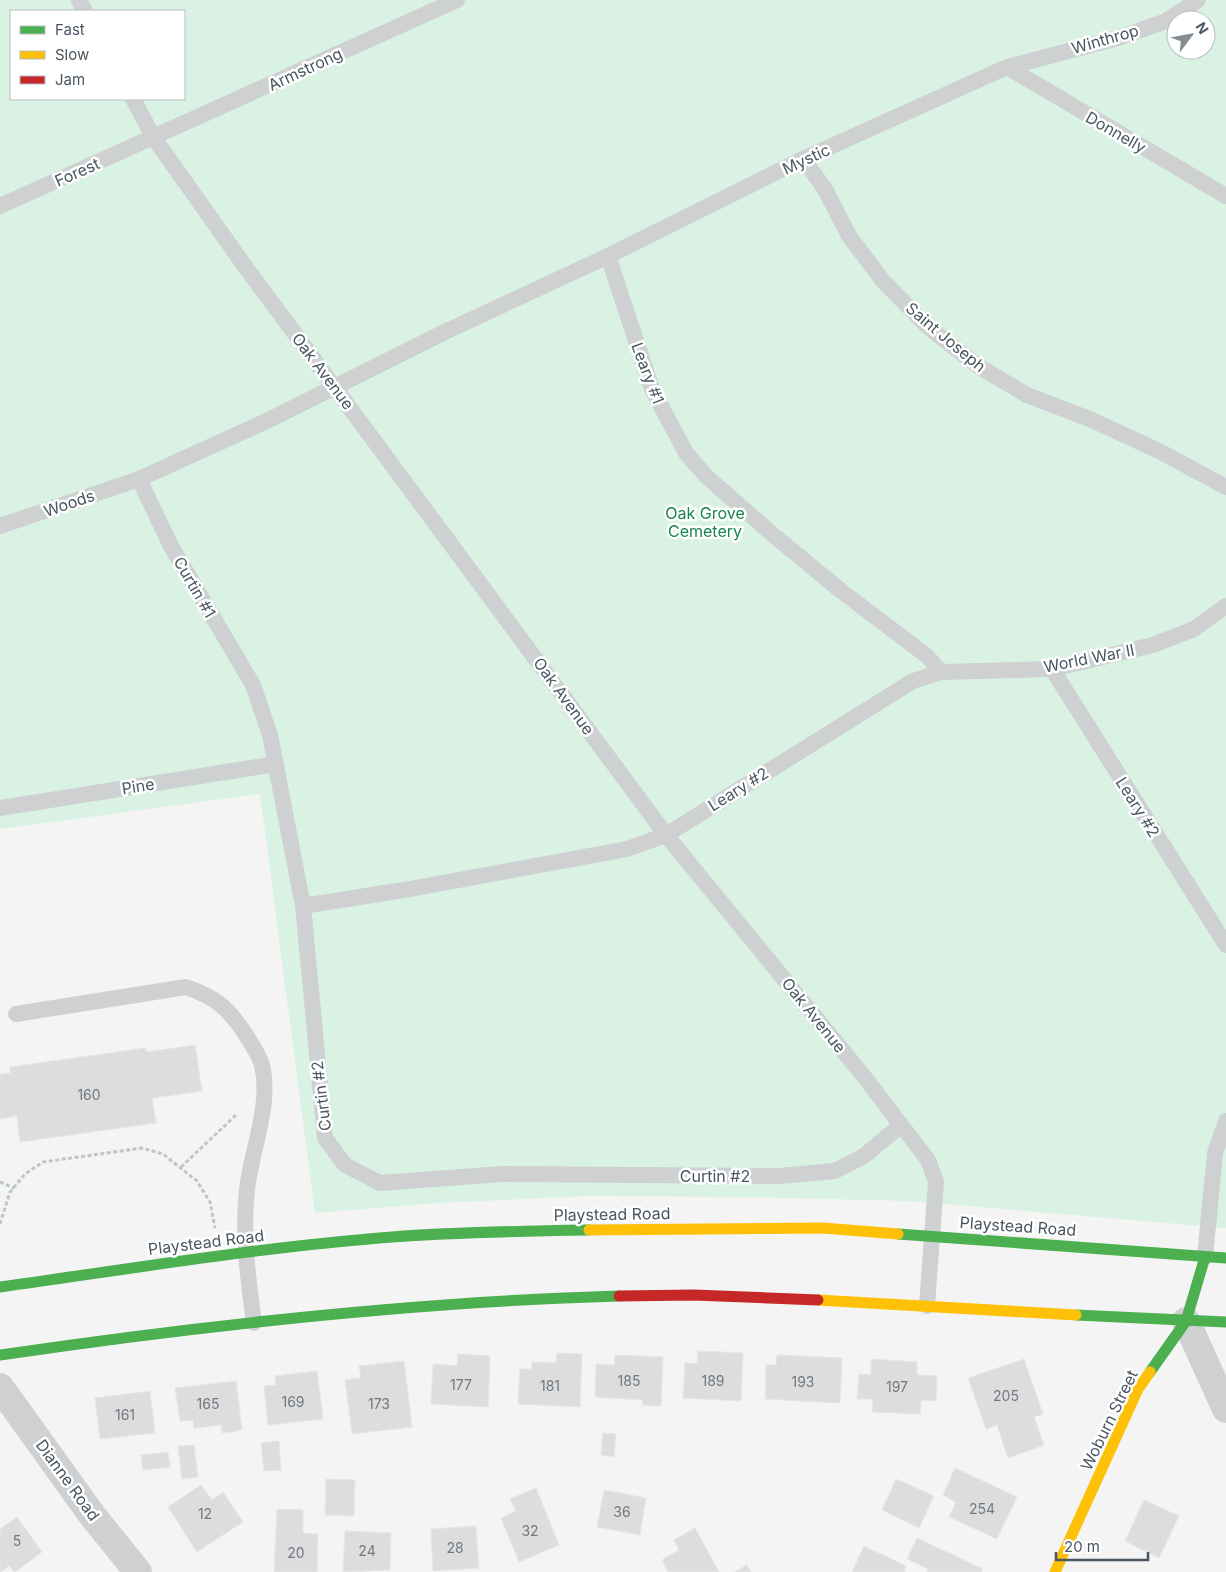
<svg xmlns="http://www.w3.org/2000/svg" width="1226" height="1572" viewBox="0 0 1226 1572" font-family="Inter,sans-serif">
<style>
.green{fill:#d9f2e3;fill-rule:evenodd}
.building{fill:#ddddde;stroke:#e5e6e7}
.lines{fill:none;stroke-linecap:round;stroke-linejoin:round}
.path{stroke:#bcc7c4;stroke-width:3;stroke-dasharray:4 2.5;stroke-linecap:butt}
.lane{stroke:#ced0d2;stroke-width:16}
.street{stroke:#ced0d2;stroke-width:28}
.fast{stroke:#4caf50;stroke-width:11}
.slow{stroke:#ffc107;stroke-width:11}
.jam{stroke:#c62828;stroke-width:11}
.labels{text-anchor:middle;stroke-width:5;stroke-linejoin:round;paint-order:stroke}
.number-label{font-size:14px;fill:#707881}
.street-label{font-size:16px;fill:#4a5661;stroke:#fff}
.park-label{font-size:16px;fill:#17864f;stroke:#fff}
</style>
<rect width="100%" height="100%" fill="#f4f4f4"/>
<path class="green" d="M 0,0 L 1226,0 L 1226,1228 L 908,1201 L 746,1197 L 587,1196 L 439,1203 L 315,1213 L 260,794 L 0,829 ZM 11,11 L 184,11 L 184,99 L 11,99 ZM 1176,20 L 1206,20 L 1206,50 L 1176,50 Z"/>
<path class="building" d="M 195,1045 L 202,1091 L 152,1098 L 156,1123 L 20,1142 L 17,1116 L 0,1119 L 0,1074 L 10,1073 L 10,1067 L 146,1048 L 146,1052 Z
M 698,1351 L 743,1353 L 741,1401 L 683,1398 L 685,1363 L 697,1364 Z
M 557,1353 L 582,1354 L 580,1407 L 518,1404 L 520,1369 L 531,1369 L 532,1362 L 556,1363 Z
M 458,1354 L 490,1356 L 488,1407 L 431,1404 L 433,1364 L 457,1366 Z
M 615,1355 L 663,1357 L 661,1406 L 642,1405 L 643,1400 L 595,1397 L 596,1364 L 614,1365 Z
M 777,1355 L 842,1358 L 840,1403 L 765,1399 L 766,1365 L 776,1365 Z
M 871,1359 L 917,1362 L 917,1375 L 937,1376 L 936,1401 L 921,1400 L 920,1414 L 872,1412 L 873,1399 L 857,1399 L 859,1374 L 871,1375 Z
M 1024,1359 L 1043,1414 L 1034,1417 L 1044,1445 L 1008,1458 L 997,1425 L 986,1429 L 968,1378 Z
M 404,1361 L 412,1427 L 352,1434 L 345,1380 L 361,1378 L 359,1366 Z
M 317,1371 L 323,1419 L 268,1425 L 264,1386 L 276,1385 L 275,1376 Z
M 236,1381 L 242,1430 L 222,1433 L 221,1425 L 194,1428 L 193,1420 L 180,1421 L 175,1388 Z
M 150,1391 L 155,1433 L 100,1439 L 95,1398 Z
M 603,1433 L 616,1434 L 614,1457 L 601,1455 Z
M 279,1441 L 281,1470 L 264,1471 L 261,1443 Z
M 194,1445 L 198,1477 L 182,1479 L 178,1446 Z
M 168,1452 L 170,1467 L 143,1470 L 141,1455 Z
M 955,1468 L 1017,1497 L 997,1539 L 949,1517 L 956,1502 L 943,1495 Z
M 326,1479 L 355,1480 L 354,1516 L 325,1515 Z
M 896,1479 L 934,1496 L 919,1528 L 882,1510 Z
M 201,1485 L 212,1500 L 223,1492 L 243,1522 L 197,1552 L 168,1507 Z
M 536,1488 L 559,1545 L 519,1562 L 501,1518 L 516,1511 L 510,1499 Z
M 604,1490 L 646,1498 L 640,1535 L 597,1527 Z
M 1144,1500 L 1179,1516 L 1159,1558 L 1125,1541 Z
M 277,1509 L 303,1510 L 303,1533 L 318,1534 L 317,1572 L 274,1572 Z
M 17,1517 L 42,1552 L 15,1572 L 9,1566 L 0,1572 L 0,1529 Z
M 476,1526 L 479,1568 L 433,1571 L 431,1529 Z
M 695,1528 L 719,1572 L 668,1572 L 662,1560 L 679,1550 L 674,1540 Z
M 345,1531 L 391,1533 L 390,1570 L 343,1572 Z
M 917,1538 L 983,1569 L 981,1572 L 927,1572 L 928,1569 L 907,1559 Z
M 864,1546 L 906,1566 L 904,1572 L 852,1572 Z
M 747,1565 L 751,1572 L 734,1572 Z"/>
<g class="lines">
<path class="path" d="M 181,1167 L 237,1114
M 0,1182 L 14,1188
M 0,1224 L 10,1192 L 25,1174 L 43,1162 L 142,1148 L 163,1154 L 197,1181 L 210,1202 L 215,1228"/>
<path class="lane" d="M 79,0 L 85,11
M 1007,67 L 1226,196
M 133,99 L 154,138 L 244,265 L 666,835 L 862,1074 L 928,1160 L 936,1182 L 927,1306
M 803,159 L 825,189 L 849,236 L 883,281 L 927,326 L 978,366 L 1027,395 L 1092,420 L 1159,451 L 1226,487
M 0,206 L 457,0
M 608,256 L 652,389 L 686,453 L 706,476 L 772,534 L 840,590 L 927,656 L 941,672
M 139,479 L 171,546 L 253,685 L 270,735 L 303,906 L 325,1138 L 345,1165 L 380,1183 L 502,1174 L 779,1176 L 835,1171 L 864,1156 L 901,1125
M 0,526 L 139,479 L 269,420 L 449,330 L 608,256 L 803,159 L 1007,67 L 1118,38 L 1166,21 L 1198,0
M 1052,669 L 1226,945
M 0,808 L 276,764
M 303,906 L 410,889 L 627,849 L 666,835 L 913,681 L 941,672 L 1052,669 L 1153,645 L 1194,629 L 1226,606
M 16,1014 L 186,987 C 215,997 227,1007 244,1032 C 250,1041 257,1052 261,1062 C 273,1101 251,1151 247,1190 C 242,1235 248,1278 254,1323
M 1205,1257 L 1215,1153 L 1226,1121"/>
<path class="street" d="M 1186,1321 L 1226,1409
M 0,1387 L 92,1515 L 138,1572"/>
<path class="fast" d="M 898,1234 L 1226,1258
M 0,1287 C 130,1269 261,1247 392,1237 C 457,1232 523,1231 589,1230
M 1076,1315 L 1226,1322
M 0,1355 C 205,1325 411,1302 619,1296
M 1150,1372 L 1186,1321 L 1205,1257"/>
<path class="slow" d="M 589,1230 L 823,1228 L 898,1234
M 818,1300 L 1076,1315
M 1055,1572 L 1138,1389 L 1150,1372"/>
<path class="jam" d="M 619,1296 L 694,1295 L 818,1300"/>
</g>
<g class="labels">
<g class="number-label">
<text x="89" y="1100">160</text>
<text x="629" y="1386">185</text>
<text x="713" y="1386">189</text>
<text x="803" y="1387">193</text>
<text x="461" y="1390">177</text>
<text x="550" y="1391">181</text>
<text x="897" y="1392">197</text>
<text x="1006" y="1401">205</text>
<text x="293" y="1407">169</text>
<text x="208" y="1409">165</text>
<text x="379" y="1409">173</text>
<text x="125" y="1420">161</text>
<text x="982" y="1514">254</text>
<text x="622" y="1517">36</text>
<text x="205" y="1519">12</text>
<text x="530" y="1536">32</text>
<text x="17" y="1546">5</text>
<text x="455" y="1553">28</text>
<text x="367" y="1556">24</text>
<text x="296" y="1558">20</text>
</g>
<g class="street-label">
<text transform="translate(1105 39) rotate(-16)" y="6">Winthrop</text>
<text transform="translate(305 69) rotate(-25)" y="6">Armstrong</text>
<text transform="translate(1116 132) rotate(30)" y="6">Donnelly</text>
<text transform="translate(806 159) rotate(-25)" y="6">Mystic</text>
<text transform="translate(77 172) rotate(-24)" y="6">Forest</text>
<text transform="translate(946 337) rotate(40)" y="6">Saint Joseph</text>
<text transform="translate(323 371) rotate(53)" y="6">Oak Avenue</text>
<text transform="translate(648 373) rotate(69)" y="6">Leary #1</text>
<text transform="translate(69 503) rotate(-19)" y="6">Woods</text>
<text transform="translate(195 587) rotate(60)" y="6">Curtin #1</text>
<text transform="translate(1089 658) rotate(-11)" y="6">World War II</text>
<text transform="translate(564 696) rotate(54)" y="6">Oak Avenue</text>
<text transform="translate(138 786) rotate(-9)" y="6">Pine</text>
<text transform="translate(738 789) rotate(-32)" y="6">Leary #2</text>
<text transform="translate(1138 807) rotate(58)" y="6">Leary #2</text>
<text transform="translate(814 1015) rotate(51)" y="6">Oak Avenue</text>
<text transform="translate(321 1096) rotate(-97)" y="6">Curtin #2</text>
<text x="715" y="1182">Curtin #2</text>
<text transform="translate(612 1214) rotate(-1)" y="6">Playstead Road</text>
<text transform="translate(1018 1226) rotate(4)" y="6">Playstead Road</text>
<text transform="translate(206 1242) rotate(-7)" y="6">Playstead Road</text>
<text transform="translate(1109 1420) rotate(-64)" y="6">Woburn Street</text>
<text transform="translate(68 1480) rotate(54)" y="6">Dianne Road</text>
</g>
<g class="park-label">
<text x="705" y="519">Oak Grove<tspan x="705" dy="18">Cemetery</tspan></text>
</g>
</g>
<rect x="10" y="10" width="175" height="90" fill="#ffffff" stroke="#b7bbc0"/>
<rect x="20" y="26" width="25" height="8" fill="#4caf50" stroke="#b7bbc0"/>
<text x="55" y="35" font-size="15" fill="#4a5661">Fast</text>
<rect x="20" y="51" width="25" height="8" fill="#ffc107" stroke="#b7bbc0"/>
<text x="55" y="60" font-size="15" fill="#4a5661">Slow</text>
<rect x="20" y="76" width="25" height="8" fill="#c62828" stroke="#b7bbc0"/>
<text x="55" y="85" font-size="15" fill="#4a5661">Jam</text>
<g transform="translate(1191 35) rotate(58)"><circle r="24" fill="#ffffff" stroke="#b7bbc0"/>
<path d="M0-4L9 19L0 12L-9 19Z" fill="#868d94"/>
<text y="-8" font-size="14" font-weight="bold" text-anchor="middle" fill="#4a5661">N</text>
</g>
<path d="M1056 1552v8h92v-8" fill="none" stroke="#4a5661" stroke-width="2.5"/>
<text x="1064" y="1552" font-size="15" fill="#4a5661" stroke="#ffffff" stroke-width="4" paint-order="stroke">20 m</text>
</svg>
